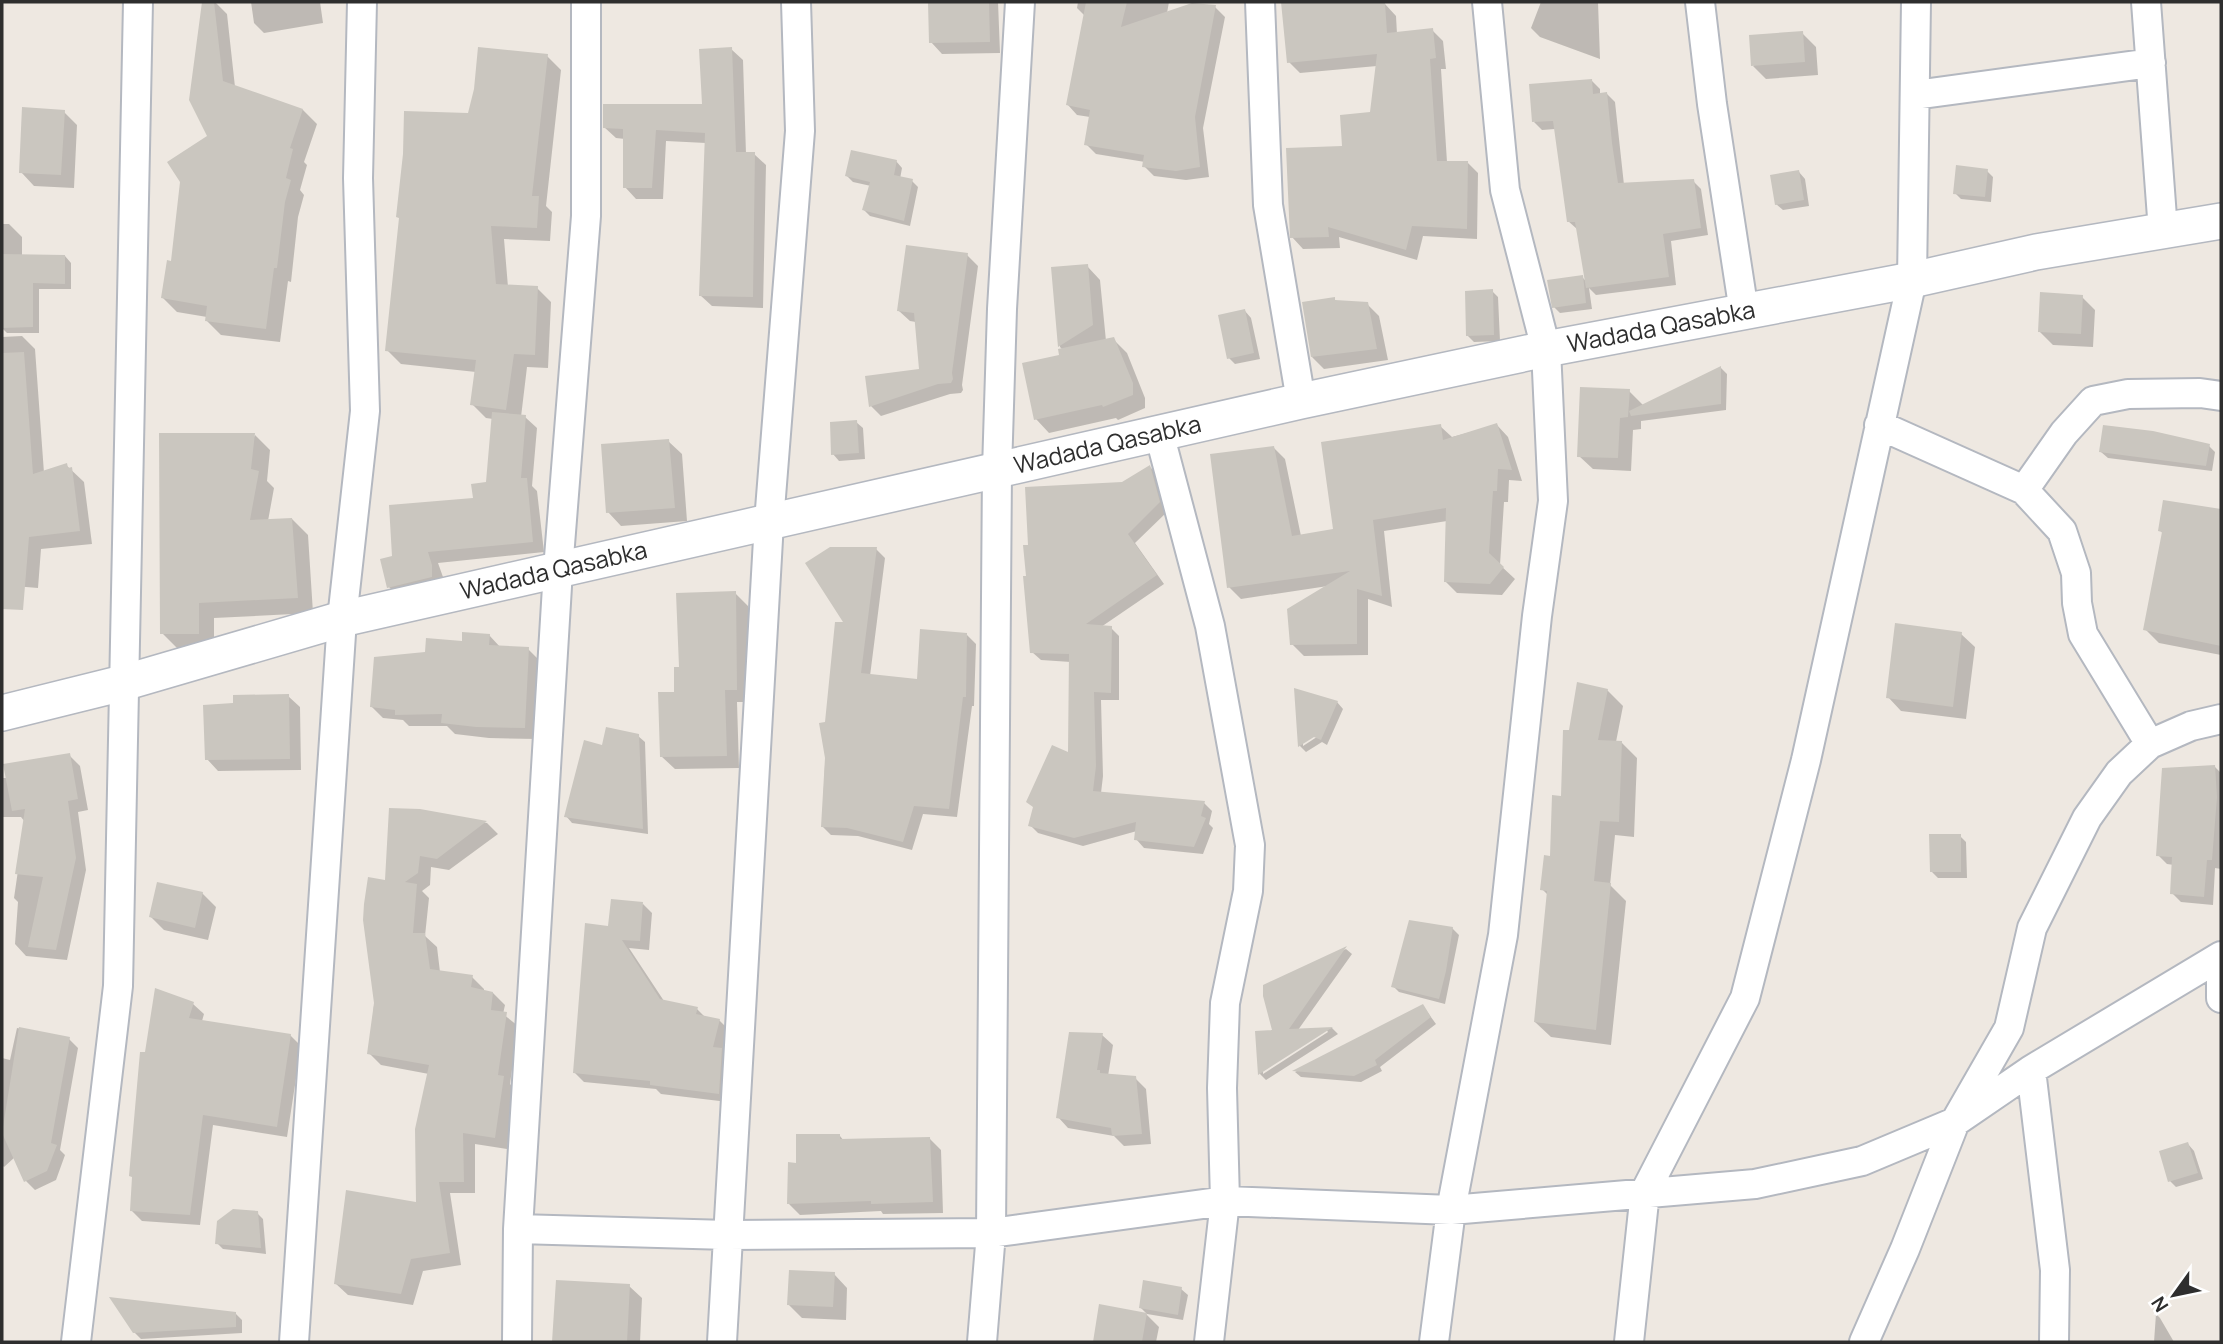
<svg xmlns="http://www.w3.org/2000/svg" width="2223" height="1344" viewBox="0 0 2223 1344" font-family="Manrope,sans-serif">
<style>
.shadow{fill:#0003;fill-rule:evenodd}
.building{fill:#cac6bf}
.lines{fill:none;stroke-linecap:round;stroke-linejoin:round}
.minor-casing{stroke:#b4b8c0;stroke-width:32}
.tertiary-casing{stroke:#b4b8c0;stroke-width:38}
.minor{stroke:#fff;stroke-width:28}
.tertiary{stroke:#fff;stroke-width:35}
.labels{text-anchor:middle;stroke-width:7;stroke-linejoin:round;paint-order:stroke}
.street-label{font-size:24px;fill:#2e2e2e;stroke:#fff}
</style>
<rect width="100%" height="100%" fill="#eee8e1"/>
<path class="shadow" d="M 204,2 L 215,2 L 227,14 L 235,87 L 303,110 L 317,124 L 304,162 L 307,165 L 300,190 L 304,195 L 298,217 L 291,282 L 288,281 L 280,342 L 221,335 L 207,321 L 207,317 L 177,312 L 163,298 L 209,136 L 191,100 Z
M 251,2 L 320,2 L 323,23 L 264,33 L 254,23 Z
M 930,2 L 998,2 L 1000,53 L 942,54 L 931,42 Z
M 1078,2 L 1169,2 L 1167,13 L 1215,7 L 1225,17 L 1203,128 L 1209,177 L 1186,180 L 1154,176 L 1144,166 L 1145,162 L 1096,154 L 1086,144 L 1090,117 L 1077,115 L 1068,105 L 1085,16 L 1077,8 Z
M 1283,2 L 1370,2 L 1369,5 L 1385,4 L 1396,16 L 1397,34 L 1432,30 L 1443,41 L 1446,69 L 1441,69 L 1447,162 L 1467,162 L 1478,173 L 1477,239 L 1423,236 L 1417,260 L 1339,237 L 1340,248 L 1303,249 L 1292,237 L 1344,148 L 1372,114 L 1377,66 L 1300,73 L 1289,62 Z
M 1541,2 L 1598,2 L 1600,59 L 1540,37 L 1531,28 Z
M 1802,33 L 1816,47 L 1818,75 L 1766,79 L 1753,66 Z
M 731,49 L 743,60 L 746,154 L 754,154 L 766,165 L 763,308 L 712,306 L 700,295 L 706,143 L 666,141 L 663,199 L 636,199 L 625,187 L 625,139 L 616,138 L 604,127 L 703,106 Z
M 547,56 L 561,70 L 546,206 L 552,212 L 550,241 L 504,239 L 508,287 L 537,288 L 551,302 L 548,368 L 527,367 L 521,417 L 525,417 L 537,428 L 532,486 L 537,491 L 544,552 L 438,563 L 443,577 L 443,588 L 400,598 L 389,587 L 394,557 L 475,499 L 488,484 L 493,419 L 486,418 L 472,404 L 476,372 L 401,364 L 387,350 L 473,116 Z
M 1592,81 L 1600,89 L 1600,95 L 1607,94 L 1615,102 L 1624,185 L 1693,181 L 1701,189 L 1708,235 L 1671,241 L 1676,285 L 1596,295 L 1589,288 L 1592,309 L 1560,313 L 1554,307 L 1582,277 L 1587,282 L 1577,229 L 1568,221 L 1555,129 L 1542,130 L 1534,122 Z
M 64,112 L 77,125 L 74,188 L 34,186 L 21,172 Z
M 896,161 L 902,168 L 900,179 L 912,181 L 918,187 L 910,226 L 870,216 L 864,210 L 871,186 L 853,182 L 847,176 Z
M 1987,171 L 1993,177 L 1991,202 L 1961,199 L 1955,193 Z
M 1799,172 L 1805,179 L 1809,206 L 1783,210 L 1776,204 Z
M 2,224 L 9,224 L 22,237 L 22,256 L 65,256 L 71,263 L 71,289 L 39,289 L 39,333 L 7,333 L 2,328 Z
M 967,255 L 978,266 L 962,385 L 963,390 L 961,393 L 950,394 L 881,416 L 871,406 L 921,371 L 916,322 L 910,321 L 899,311 Z
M 1087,266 L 1100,280 L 1106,341 L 1113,339 L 1127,353 L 1145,398 L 1145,408 L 1118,420 L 1116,418 L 1049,433 L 1036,419 L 1063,350 L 1060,347 L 1053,269 Z
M 1492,291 L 1498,297 L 1500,341 L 1474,342 L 1467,335 Z
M 2082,297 L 2095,310 L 2093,347 L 2053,345 L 2039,331 Z
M 1334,299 L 1338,302 L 1367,304 L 1379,316 L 1388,360 L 1324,369 L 1312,357 Z
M 1245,311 L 1251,318 L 1260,359 L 1235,364 L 1229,358 Z
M 22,336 L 35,349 L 44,473 L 66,465 L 84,482 L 92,544 L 41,549 L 38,588 L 2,585 L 2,337 Z
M 1721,368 L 1727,374 L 1726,410 L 1641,421 L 1641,429 L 1633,430 L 1631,471 L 1593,469 L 1579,456 L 1629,391 L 1644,406 Z
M 856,422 L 863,428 L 865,459 L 839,461 L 833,454 Z
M 1497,425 L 1508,437 L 1522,481 L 1509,480 L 1508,502 L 1504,502 L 1500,565 L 1515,579 L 1502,595 L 1457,593 L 1445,581 L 1447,521 L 1384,531 L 1392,607 L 1368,599 L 1368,655 L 1304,656 L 1292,644 L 1328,586 L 1241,599 L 1229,587 L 1273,447 L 1285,459 L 1301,536 L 1335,530 L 1440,426 L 1452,437 Z
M 255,435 L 270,450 L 267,481 L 274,488 L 268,521 L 292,519 L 308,535 L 313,613 L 214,618 L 214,649 L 178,649 L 162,633 Z
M 668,441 L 682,454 L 687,521 L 621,526 L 608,512 Z
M 2209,446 L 2215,452 L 2212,471 L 2108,458 L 2101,452 Z
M 1150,467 L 1158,475 L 1168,511 L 1135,543 L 1164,584 L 1101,627 L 1111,628 L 1119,636 L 1119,700 L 1101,700 L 1103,776 L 1101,793 L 1204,803 L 1212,811 L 1209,824 L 1213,828 L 1203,854 L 1144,848 L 1136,839 L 1137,831 L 1083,846 L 1038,833 L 1030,825 L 1069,755 L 1071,662 L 1041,660 L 1032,652 L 1028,577 L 1030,546 Z
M 2164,502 L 2221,510 L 2221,655 L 2159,643 L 2145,629 L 2163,534 L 2160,530 Z
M 876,549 L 885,558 L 870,676 L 918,681 L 967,635 L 976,644 L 974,706 L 972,706 L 957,817 L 923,814 L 912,850 L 858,836 L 831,835 L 822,826 L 827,724 L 847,623 Z
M 735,593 L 748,606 L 749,702 L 737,702 L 739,768 L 675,769 L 661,756 L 681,669 Z
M 1961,634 L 1975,647 L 1966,719 L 1901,711 L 1888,697 Z
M 489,635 L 501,648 L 528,649 L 540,661 L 537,739 L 489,738 L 455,734 L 447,726 L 409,726 L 403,720 L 383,718 L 371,706 L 427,654 Z
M 1607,690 L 1623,706 L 1616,742 L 1622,743 L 1637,758 L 1634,837 L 1615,835 L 1610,885 L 1626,901 L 1611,1045 L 1551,1037 L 1535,1022 L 1549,896 L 1542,889 L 1552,858 L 1563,797 L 1570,732 Z
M 1296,691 L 1337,702 L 1343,709 L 1327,745 L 1322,742 L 1306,752 L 1300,746 ZM 1321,730 L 1323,733 L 1303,746 L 1303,742 Z
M 288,696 L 300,707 L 301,770 L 218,771 L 207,759 L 234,705 Z
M 638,736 L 645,742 L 648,834 L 572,823 L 566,816 L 604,747 Z
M 69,755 L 80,766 L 88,810 L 78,812 L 86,870 L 67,960 L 26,956 L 15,944 L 18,902 L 14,898 L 25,822 L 21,817 L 2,817 L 2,778 L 8,778 Z
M 2215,767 L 2221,773 L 2221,869 L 2215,868 L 2213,905 L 2181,902 L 2172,893 L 2174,865 L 2167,864 L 2158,855 Z
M 420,811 L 487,823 L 498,834 L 449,870 L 431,867 L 430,885 L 422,891 L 429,898 L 425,936 L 437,947 L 440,972 L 472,977 L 484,989 L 484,992 L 493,993 L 505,1005 L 503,1014 L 518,1026 L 510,1084 L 515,1090 L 507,1149 L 475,1144 L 475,1193 L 450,1193 L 461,1265 L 423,1271 L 413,1305 L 348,1295 L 335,1283 L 418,1204 L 429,1074 L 381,1065 L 369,1053 L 387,882 Z
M 1960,836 L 1966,842 L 1967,878 L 1938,878 L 1932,872 Z
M 202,893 L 216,907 L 208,940 L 164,930 L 151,917 Z
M 643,904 L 652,913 L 649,950 L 629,948 L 664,1001 L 697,1009 L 706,1018 L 719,1020 L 728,1029 L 723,1051 L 731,1059 L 728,1102 L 661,1094 L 656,1089 L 584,1082 L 575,1073 L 609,928 Z
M 1452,928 L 1459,935 L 1445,1004 L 1399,992 L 1393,986 Z
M 1346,949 L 1352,954 L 1298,1030 L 1332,1028 L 1338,1034 L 1266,1080 L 1260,1074 L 1257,1033 L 1274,1032 L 1265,986 ZM 1326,1029 L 1328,1032 L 1263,1074 L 1263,1070 Z
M 193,1004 L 204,1014 L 202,1021 L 290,1035 L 301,1046 L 287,1137 L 213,1125 L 200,1225 L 142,1221 L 132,1211 L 147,1054 Z
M 1423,1006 L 1436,1024 L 1380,1067 L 1382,1071 L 1361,1082 L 1301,1077 L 1295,1072 Z
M 17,1028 L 69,1039 L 78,1048 L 60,1150 L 65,1155 L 56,1180 L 35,1190 L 26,1181 L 15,1157 L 4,1167 L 2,1165 L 2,1058 L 10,1060 Z
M 1102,1035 L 1113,1045 L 1108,1076 L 1135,1078 L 1146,1089 L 1151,1144 L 1124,1146 L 1114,1136 L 1068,1128 L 1058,1117 Z
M 840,1136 L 844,1141 L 930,1139 L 941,1150 L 943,1213 L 883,1214 L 881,1211 L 800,1215 L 789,1204 L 798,1164 Z
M 2188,1144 L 2194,1151 L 2203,1179 L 2176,1187 L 2170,1181 Z
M 257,1213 L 263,1219 L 266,1254 L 223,1249 L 217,1243 Z
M 834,1274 L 847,1288 L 846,1320 L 802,1318 L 788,1304 Z
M 558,1282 L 629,1286 L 642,1298 L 640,1342 L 554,1342 Z
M 1181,1289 L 1188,1295 L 1183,1320 L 1147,1314 L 1140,1307 Z
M 1101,1306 L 1146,1314 L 1159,1327 L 1156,1342 L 1095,1342 Z
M 236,1314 L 242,1320 L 242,1333 L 141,1339 L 134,1332 Z
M 2156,1314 L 2160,1318 L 2174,1342 L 2154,1342 Z"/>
<path class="building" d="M 202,2 L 214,2 L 223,81 L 303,109 L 290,148 L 293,149 L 286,178 L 291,180 L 285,202 L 277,268 L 274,268 L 266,329 L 205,321 L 207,306 L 161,298 L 167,260 L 171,261 L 180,182 L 167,162 L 207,136 L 189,100 Z
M 928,2 L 989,2 L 990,42 L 929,43 Z
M 1086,2 L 1127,2 L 1121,27 L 1192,3 L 1216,5 L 1195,117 L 1200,167 L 1176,171 L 1142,167 L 1144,155 L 1084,145 L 1090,110 L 1066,105 Z
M 1281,2 L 1385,3 L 1387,33 L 1433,28 L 1436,58 L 1430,59 L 1437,161 L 1468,161 L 1467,229 L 1412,226 L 1406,250 L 1328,227 L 1329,237 L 1290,238 L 1286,148 L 1342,146 L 1340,115 L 1370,112 L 1377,54 L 1287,63 Z
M 1803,31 L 1805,62 L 1751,66 L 1749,35 Z
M 478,47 L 548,54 L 532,196 L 539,196 L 537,228 L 491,226 L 496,284 L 538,286 L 535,355 L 514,354 L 506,410 L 470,405 L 476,360 L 385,351 L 399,218 L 396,217 L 403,154 L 404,111 L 468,113 L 474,89 Z
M 732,47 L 736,152 L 755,152 L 753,297 L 699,296 L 705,133 L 656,130 L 652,188 L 623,188 L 623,129 L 603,128 L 603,104 L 702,104 L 699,49 Z
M 1592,79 L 1593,94 L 1607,92 L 1612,143 L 1618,183 L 1694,179 L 1701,228 L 1663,234 L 1669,277 L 1586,288 L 1575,222 L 1567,222 L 1553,121 L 1532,122 L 1529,84 Z
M 22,107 L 65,110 L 61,175 L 19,173 Z
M 851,150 L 897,160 L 894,175 L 913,179 L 904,221 L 862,210 L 870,182 L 845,176 Z
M 1956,165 L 1988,169 L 1985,197 L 1953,194 Z
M 1799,170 L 1804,200 L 1775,205 L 1770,175 Z
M 906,245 L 968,253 L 952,373 L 953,379 L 951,383 L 938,384 L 869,407 L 865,376 L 919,369 L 914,313 L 897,311 Z
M 2,254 L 65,255 L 65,284 L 33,283 L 33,327 L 2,328 Z
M 1088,264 L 1093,325 L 1058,347 L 1051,267 Z
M 1583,275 L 1586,303 L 1552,308 L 1547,280 Z
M 1493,289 L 1494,335 L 1466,336 L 1465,291 Z
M 2040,292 L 2083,295 L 2081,334 L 2038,332 Z
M 1335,297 L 1335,300 L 1368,302 L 1377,349 L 1311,357 L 1302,302 Z
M 1245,309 L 1254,353 L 1227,359 L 1218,315 Z
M 1114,337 L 1133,383 L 1133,395 L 1103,407 L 1102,405 L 1034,420 L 1022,363 L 1059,355 L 1058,349 Z
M 24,352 L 33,474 L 67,463 L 68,468 L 72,467 L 80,531 L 29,537 L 23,610 L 2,609 L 2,353 Z
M 1721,366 L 1721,404 L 1631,416 L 1629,411 Z
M 1580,387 L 1630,389 L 1628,417 L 1620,418 L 1618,458 L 1577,457 Z
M 492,412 L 526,415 L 521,478 L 527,478 L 533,542 L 428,552 L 432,565 L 432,577 L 387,588 L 380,559 L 392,556 L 389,505 L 473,498 L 471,484 L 486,482 Z
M 857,420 L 859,453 L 831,455 L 830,422 Z
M 1497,423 L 1512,470 L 1498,469 L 1497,491 L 1493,491 L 1489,553 L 1504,567 L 1490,584 L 1444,582 L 1446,508 L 1373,520 L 1382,596 L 1357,589 L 1357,644 L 1290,645 L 1287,609 L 1350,571 L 1227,588 L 1210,454 L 1274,446 L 1292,536 L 1333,529 L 1321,442 L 1441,424 L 1443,440 Z
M 2103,425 L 2153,431 L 2210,444 L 2206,466 L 2099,452 Z
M 159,433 L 255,433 L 251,469 L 259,471 L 250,520 L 292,518 L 298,598 L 199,603 L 199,634 L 160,634 Z
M 669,439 L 675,508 L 606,513 L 601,444 Z
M 1150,465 L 1160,502 L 1128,534 L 1157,575 L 1086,624 L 1112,626 L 1111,693 L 1094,692 L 1096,766 L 1093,791 L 1205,801 L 1201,816 L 1206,818 L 1194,847 L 1134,840 L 1136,822 L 1074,838 L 1028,826 L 1033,807 L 1026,802 L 1052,745 L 1068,752 L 1069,654 L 1030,653 L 1023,576 L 1026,576 L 1023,545 L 1028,545 L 1025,487 L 1122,482 Z
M 2163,500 L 2221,509 L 2221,646 L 2143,630 L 2162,532 L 2158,531 Z
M 830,547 L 877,547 L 861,673 L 917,679 L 920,629 L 967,633 L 966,697 L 963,697 L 949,809 L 914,806 L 903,842 L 847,828 L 821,827 L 825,758 L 819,723 L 825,722 L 835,622 L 843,622 L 805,563 Z
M 736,591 L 737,690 L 725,690 L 727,756 L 660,757 L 658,692 L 674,692 L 674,667 L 679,667 L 676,593 Z
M 1895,623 L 1962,632 L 1953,707 L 1886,698 Z
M 462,632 L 490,634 L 489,645 L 529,647 L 525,728 L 476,727 L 441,723 L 442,714 L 395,715 L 395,710 L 370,707 L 374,657 L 425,652 L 426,638 L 462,641 Z
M 1577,682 L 1608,689 L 1598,740 L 1622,741 L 1619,822 L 1600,821 L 1594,881 L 1611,883 L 1596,1030 L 1534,1022 L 1547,891 L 1540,890 L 1544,855 L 1550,856 L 1552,795 L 1561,796 L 1563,730 L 1569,730 Z
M 1294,688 L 1338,701 L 1321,740 L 1314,737 L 1298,747 Z
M 289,694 L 290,759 L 205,760 L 203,705 L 233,703 L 233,695 Z
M 606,727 L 639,734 L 643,829 L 564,817 L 584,740 L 602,745 Z
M 70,753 L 78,799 L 68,801 L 76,858 L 56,950 L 28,947 L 43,877 L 15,874 L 25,809 L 12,811 L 3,764 Z
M 2215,765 L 2217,797 L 2212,860 L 2207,860 L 2204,897 L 2170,894 L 2172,857 L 2156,856 L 2162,768 Z
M 389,808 L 420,809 L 487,821 L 437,859 L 420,856 L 418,873 L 405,882 L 417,884 L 413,933 L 425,933 L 430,969 L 473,975 L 471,987 L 493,992 L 491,1010 L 507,1012 L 498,1075 L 504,1076 L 495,1138 L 463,1133 L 464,1182 L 439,1182 L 450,1253 L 411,1259 L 401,1294 L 334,1284 L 346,1190 L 416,1202 L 415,1129 L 429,1065 L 367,1054 L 374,1003 L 363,920 L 364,904 L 368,877 L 385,880 Z
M 1929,834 L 1961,834 L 1961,872 L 1930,872 Z
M 157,882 L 203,892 L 195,928 L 149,917 Z
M 611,899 L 643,902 L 640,941 L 622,940 L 660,999 L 698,1007 L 696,1014 L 720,1019 L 713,1047 L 722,1048 L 719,1094 L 650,1085 L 650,1081 L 573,1073 L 585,923 L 608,926 Z
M 1409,920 L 1453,927 L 1446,971 L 1439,999 L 1391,987 Z
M 1347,946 L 1289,1029 L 1333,1027 L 1258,1075 L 1255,1031 L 1272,1030 L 1263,996 L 1263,985 Z
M 155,988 L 194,1002 L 189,1018 L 291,1034 L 277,1127 L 203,1115 L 190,1215 L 130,1211 L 132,1177 L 129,1176 L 140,1052 L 145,1052 Z
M 1423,1004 L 1431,1017 L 1375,1060 L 1377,1065 L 1354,1076 L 1292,1071 Z
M 19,1027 L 70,1037 L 51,1143 L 57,1145 L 47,1171 L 24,1182 L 2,1133 Z
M 1069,1032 L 1103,1033 L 1097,1070 L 1100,1070 L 1100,1073 L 1136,1076 L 1142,1134 L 1112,1136 L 1111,1128 L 1056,1118 Z
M 796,1134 L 840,1134 L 840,1139 L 930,1137 L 933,1202 L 871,1204 L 871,1201 L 787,1204 L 788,1162 L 796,1163 Z
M 2188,1142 L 2198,1173 L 2168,1182 L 2159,1151 Z
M 233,1209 L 258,1211 L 261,1248 L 215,1244 L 217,1221 Z
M 789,1270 L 835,1272 L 833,1307 L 787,1305 Z
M 556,1280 L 630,1284 L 627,1342 L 552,1342 Z
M 1143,1280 L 1182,1287 L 1178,1315 L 1139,1308 Z
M 109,1297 L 236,1312 L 236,1327 L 133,1333 Z
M 1099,1304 L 1147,1313 L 1142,1342 L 1093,1342 Z"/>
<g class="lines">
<defs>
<path id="minor" d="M 1260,2 L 1268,205 L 1301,401
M 1700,2 L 1712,104 L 1744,312
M 2146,2 L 2163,231
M 1915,95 L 2151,63
M 1879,425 L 2024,490 L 2062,531 L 2076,573 L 2077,603 L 2083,634 L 2150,744
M 1159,433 L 1210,626 L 1250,845 L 1248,891 L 1225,1003 L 1222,1088 L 1225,1201 L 1209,1342
M 2024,490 L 2064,433 L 2093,401 L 2128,394 L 2200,393 L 2221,396
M 2221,968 L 2221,998
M 2031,1070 L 2055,1270 L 2054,1342
M 518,1229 L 728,1235 L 991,1233 L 1225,1201 L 1451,1210 L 1755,1184 L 1862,1161 L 1955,1122 L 2009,1028 L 2032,928 L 2087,818 L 2119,773 L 2150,744 L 2191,726 L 2221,719
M 76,1342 L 118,986 L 138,2
M 294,1342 L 342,619 L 365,411 L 358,178 L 362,2
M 517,1342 L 518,1229 L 558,570 L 586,216 L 586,2
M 722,1342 L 769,522 L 800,131 L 796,2
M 982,1342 L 991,1233 L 997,470 L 1002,309 L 1020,2
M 1434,1342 L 1451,1210 L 1503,935 L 1537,616 L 1553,501 L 1546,349 L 1505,190 L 1487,2
M 1629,1342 L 1645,1192 L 1745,998 L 1806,760 L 1912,280 L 1916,2
M 1864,1342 L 1905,1249 L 1955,1122 L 2031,1070 L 2221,956"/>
<g id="tertiary">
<path id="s1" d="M 2,713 L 123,683 L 342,619 L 1301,401 L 1546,349 L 1912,280 L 2036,252 L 2221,221"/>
</g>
</defs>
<use href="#minor" class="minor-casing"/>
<use href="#tertiary" class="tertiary-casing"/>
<use href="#minor" class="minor"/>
<use href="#tertiary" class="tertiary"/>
</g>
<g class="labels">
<g class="street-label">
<text dy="8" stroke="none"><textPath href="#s1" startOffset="1704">Wadada Qasabka</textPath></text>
<text dy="8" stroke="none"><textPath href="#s1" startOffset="1138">Wadada Qasabka</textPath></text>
<text dy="8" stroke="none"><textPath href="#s1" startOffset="570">Wadada Qasabka</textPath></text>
</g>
</g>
<rect width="2223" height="1344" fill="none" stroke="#2e2e2e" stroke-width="7"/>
<g transform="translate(2174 1295) rotate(237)" stroke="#ffffff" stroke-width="5" paint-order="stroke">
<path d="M0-5L12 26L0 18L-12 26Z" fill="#2e2e2e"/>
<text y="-10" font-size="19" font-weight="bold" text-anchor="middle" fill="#2e2e2e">N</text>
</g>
</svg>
